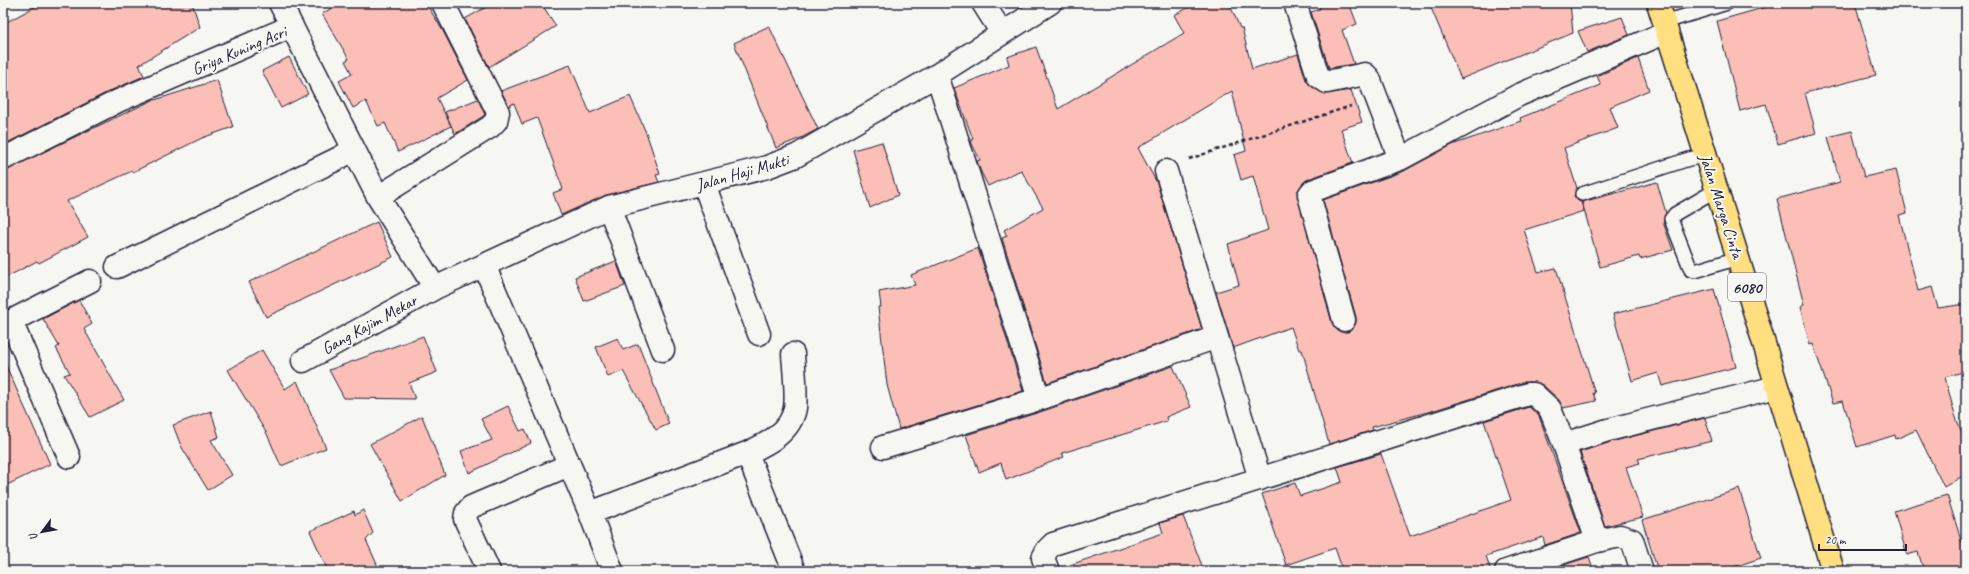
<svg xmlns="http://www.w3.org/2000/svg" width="1969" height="574" viewBox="0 0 1969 574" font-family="Caveat,sans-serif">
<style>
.building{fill:#fbbfb8;stroke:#22223b}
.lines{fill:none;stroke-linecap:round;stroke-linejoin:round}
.service-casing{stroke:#22223b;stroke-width:16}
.minor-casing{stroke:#22223b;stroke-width:25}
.primary-casing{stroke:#22223b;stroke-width:25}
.path{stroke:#22223b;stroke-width:2.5;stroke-dasharray:4 3;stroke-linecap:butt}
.service{stroke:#f6f6f2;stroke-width:13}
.minor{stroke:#f6f6f2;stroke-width:22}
.primary{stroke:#ffdf80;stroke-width:22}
.labels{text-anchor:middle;stroke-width:4;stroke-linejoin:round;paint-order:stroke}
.shield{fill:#f6f6f2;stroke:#626272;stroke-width:1}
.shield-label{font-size:16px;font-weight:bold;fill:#22223b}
.street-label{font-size:17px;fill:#22223b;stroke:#f6f6f2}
</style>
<rect width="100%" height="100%" fill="#f6f6f2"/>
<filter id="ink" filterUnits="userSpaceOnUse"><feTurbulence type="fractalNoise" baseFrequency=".025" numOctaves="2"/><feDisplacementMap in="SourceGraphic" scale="8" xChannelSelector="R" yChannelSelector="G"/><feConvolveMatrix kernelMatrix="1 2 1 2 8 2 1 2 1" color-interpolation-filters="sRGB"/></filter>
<g filter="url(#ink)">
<path class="building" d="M 42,3 L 192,3 L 200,27 L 139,65 L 144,76 L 112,90 L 3,145 L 3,24 Z
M 340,3 L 426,3 L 443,31 L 468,80 L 437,98 L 451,126 L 398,152 L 385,123 L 378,126 L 366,101 L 353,108 L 339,81 L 352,74 L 345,61 L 349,59 L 322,14 Z
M 493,3 L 541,3 L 556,26 L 489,67 L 465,19 Z
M 1198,3 L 1229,3 L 1240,28 L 1242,28 L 1252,69 L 1298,54 L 1306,80 L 1311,86 L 1325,94 L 1351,90 L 1362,122 L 1341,129 L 1353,163 L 1308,179 L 1302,184 L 1297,193 L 1332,323 L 1336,329 L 1341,332 L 1348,332 L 1353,328 L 1356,323 L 1356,317 L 1323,200 L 1404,171 L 1452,145 L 1521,121 L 1520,118 L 1601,85 L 1597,76 L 1638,58 L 1649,90 L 1610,107 L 1618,128 L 1564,148 L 1577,188 L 1574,196 L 1577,200 L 1581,202 L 1584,211 L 1524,230 L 1538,272 L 1556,268 L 1595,393 L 1593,393 L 1596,401 L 1563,408 L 1559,400 L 1543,385 L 1534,382 L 1524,382 L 1435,410 L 1372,427 L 1373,430 L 1329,444 L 1302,350 L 1299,350 L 1291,327 L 1233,348 L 1216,292 L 1239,285 L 1228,244 L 1268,230 L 1253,176 L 1241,180 L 1234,155 L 1246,151 L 1232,91 L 1138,148 L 1157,183 L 1202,329 L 1047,383 L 1002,238 L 1007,236 L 1004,230 L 1043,208 L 1021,170 L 988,186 L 981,172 L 977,161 L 980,160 L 972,144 L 971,140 L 973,139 L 954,88 L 1009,65 L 1007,57 L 1036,47 L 1058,109 L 1184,33 L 1174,15 Z
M 1319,3 L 1349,3 L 1357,24 L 1342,30 L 1354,64 L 1329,68 L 1311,12 L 1320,9 Z
M 1429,3 L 1570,3 L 1573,33 L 1461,79 Z
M 1780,3 L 1855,3 L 1876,75 L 1805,93 L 1816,133 L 1778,144 L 1766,104 L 1740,111 L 1717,21 Z
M 1622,17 L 1629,35 L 1587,52 L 1578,31 Z
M 769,26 L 818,129 L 803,137 L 776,148 L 734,43 Z
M 289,57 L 308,94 L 281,108 L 262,71 Z
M 570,65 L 590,113 L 630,96 L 647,135 L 660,174 L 656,175 L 659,182 L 606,195 L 561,215 L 553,193 L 563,189 L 537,118 L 522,124 L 514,103 L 509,106 L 501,91 Z
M 217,80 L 233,127 L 202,138 L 133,172 L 132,171 L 67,201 L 88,237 L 39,263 L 37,261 L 3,279 L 3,171 L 155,99 L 155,100 Z
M 478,99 L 485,115 L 455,134 L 445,112 Z
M 1852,131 L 1864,177 L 1896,170 L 1907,213 L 1899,215 L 1918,291 L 1932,287 L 1938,308 L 1966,304 L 1966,371 L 1945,377 L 1954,412 L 1966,444 L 1966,474 L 1944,487 L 1916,430 L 1896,439 L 1895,435 L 1857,447 L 1843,401 L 1833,403 L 1813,344 L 1810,345 L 1800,307 L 1804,305 L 1777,199 L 1840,182 L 1828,137 Z
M 882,142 L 898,195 L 870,208 L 853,150 Z
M 1657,182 L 1666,213 L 1663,222 L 1673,250 L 1640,259 L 1639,256 L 1600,267 L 1582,202 Z
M 377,222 L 393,257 L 266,317 L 249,282 Z
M 978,248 L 1023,391 L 899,429 L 887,385 L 878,307 L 881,307 L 879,292 L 915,285 L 911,275 Z
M 616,261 L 625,286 L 584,301 L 575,277 Z
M 1714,289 L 1736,367 L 1662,386 L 1658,373 L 1632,381 L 1613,314 Z
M 79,300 L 92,324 L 84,329 L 124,400 L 90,417 L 64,375 L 70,373 L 56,348 L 59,346 L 43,319 Z
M 423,336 L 437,372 L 409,383 L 415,399 L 344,398 L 329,370 Z
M 618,338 L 623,350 L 638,344 L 669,424 L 656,430 L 623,371 L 608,377 L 596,347 Z
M 262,350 L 285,389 L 297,381 L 326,448 L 281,466 L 267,434 L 228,370 Z
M 3,359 L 50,464 L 3,487 Z
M 1173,366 L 1191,407 L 1166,417 L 1167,421 L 1062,453 L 1064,457 L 1006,480 L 1001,463 L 979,472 L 966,435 L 1043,411 Z
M 508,406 L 520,431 L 525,429 L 531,443 L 469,473 L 461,451 L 492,440 L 481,419 Z
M 1529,407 L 1539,416 L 1581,533 L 1545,545 L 1543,537 L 1486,556 L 1491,571 L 1343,571 L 1335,548 L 1286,565 L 1262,494 L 1295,483 L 1300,496 L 1342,482 L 1337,467 L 1381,454 L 1410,536 L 1511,500 L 1484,421 Z
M 211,411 L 219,437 L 211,440 L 232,475 L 208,490 L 181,446 L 173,425 Z
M 422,416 L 445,475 L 402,501 L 370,444 Z
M 1705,418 L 1712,441 L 1638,459 L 1640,463 L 1626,467 L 1643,517 L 1605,526 L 1580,452 L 1611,442 Z
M 1739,489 L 1761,558 L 1721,571 L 1658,571 L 1642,520 Z
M 1947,495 L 1966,556 L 1966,571 L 1924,571 L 1918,552 L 1907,555 L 1894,511 Z
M 363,510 L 373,533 L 366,540 L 380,571 L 328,571 L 310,531 L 354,511 L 355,515 Z
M 1183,516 L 1204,571 L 1065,571 L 1064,567 L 1163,533 L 1160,523 Z
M 1589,557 L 1594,571 L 1554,571 L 1554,568 Z"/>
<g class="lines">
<defs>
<path id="service" d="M 1665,22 L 1727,3
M 1716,190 L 1675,214 L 1671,219 L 1691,270 L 1695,271 L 1738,258
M 1582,194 L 1689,159 L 1705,156"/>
<path id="minor" d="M 280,3 L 378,197 L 435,288
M 983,3 L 1002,33
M 1295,3 L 1318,76 L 1327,82 L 1365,74 L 1369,78 L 1400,159 L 1519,95 L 1667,32
M 937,75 L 1039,399 L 1217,337 L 1260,479
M 3,159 L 118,101 L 292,26
M 1166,171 L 1217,337
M 704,184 L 759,334
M 378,197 L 490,127 L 496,121 L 498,112 L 443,3
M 609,207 L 663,350
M 484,265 L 590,513 L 612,571
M 117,267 L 339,158 L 353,150
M 1344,320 L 1309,195 L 1312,191 L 1400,159
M 11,321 L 69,457
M 3,325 L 90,281
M 303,361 L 435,288 L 609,207 L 767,167 L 796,156 L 937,75 L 1050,3
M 1564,444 L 1608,430 L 1776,387
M 883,447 L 1039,399
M 747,453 C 767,444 791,432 795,408 C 797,394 794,369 793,354
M 590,513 L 747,453 L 794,571
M 489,571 L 465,519 L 466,513 L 471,507 L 569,465
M 1048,571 L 1043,558 L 1047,550 L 1053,544 L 1528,394 L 1534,394 L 1550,409 L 1564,444 L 1597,541
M 1506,571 L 1597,541 L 1620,536 L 1632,540 L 1642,571"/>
<path id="primary" d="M 1658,3 L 1738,258 L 1833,571"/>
</defs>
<use href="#service" class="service-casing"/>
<use href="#minor" class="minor-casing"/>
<use href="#primary" class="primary-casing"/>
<path class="path" d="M 1189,159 L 1351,106"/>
<use href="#service" class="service"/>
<use href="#minor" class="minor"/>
<use href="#primary" class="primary"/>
</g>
</g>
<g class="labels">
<rect class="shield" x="1728" y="273" width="38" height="28" rx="3"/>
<g class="shield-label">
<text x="1747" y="293">6080</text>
</g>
<g class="street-label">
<text transform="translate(239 50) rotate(-23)" y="6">Griya Kuning Asri</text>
<text transform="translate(742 172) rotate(-16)" y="6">Jalan Haji Mukti</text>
<text transform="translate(1722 206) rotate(72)" y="6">Jalan Marga Cinta</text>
<text transform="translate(369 324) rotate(-29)" y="6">Gang Kajim Mekar</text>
</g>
</g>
<rect width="1969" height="574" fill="none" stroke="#f6f6f2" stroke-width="16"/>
<rect x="8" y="8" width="1953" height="558" fill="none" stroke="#22223b" stroke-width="1.5" filter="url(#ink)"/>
<g transform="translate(42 532) rotate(238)" stroke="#f6f6f2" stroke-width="3" paint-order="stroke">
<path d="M0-3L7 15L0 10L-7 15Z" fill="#22223b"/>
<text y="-6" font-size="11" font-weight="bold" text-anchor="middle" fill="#22223b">U</text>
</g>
<path d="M1819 544v6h87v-6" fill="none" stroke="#22223b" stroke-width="2"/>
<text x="1825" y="544" font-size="12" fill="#22223b" stroke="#f6f6f2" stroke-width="3" paint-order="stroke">20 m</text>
</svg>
